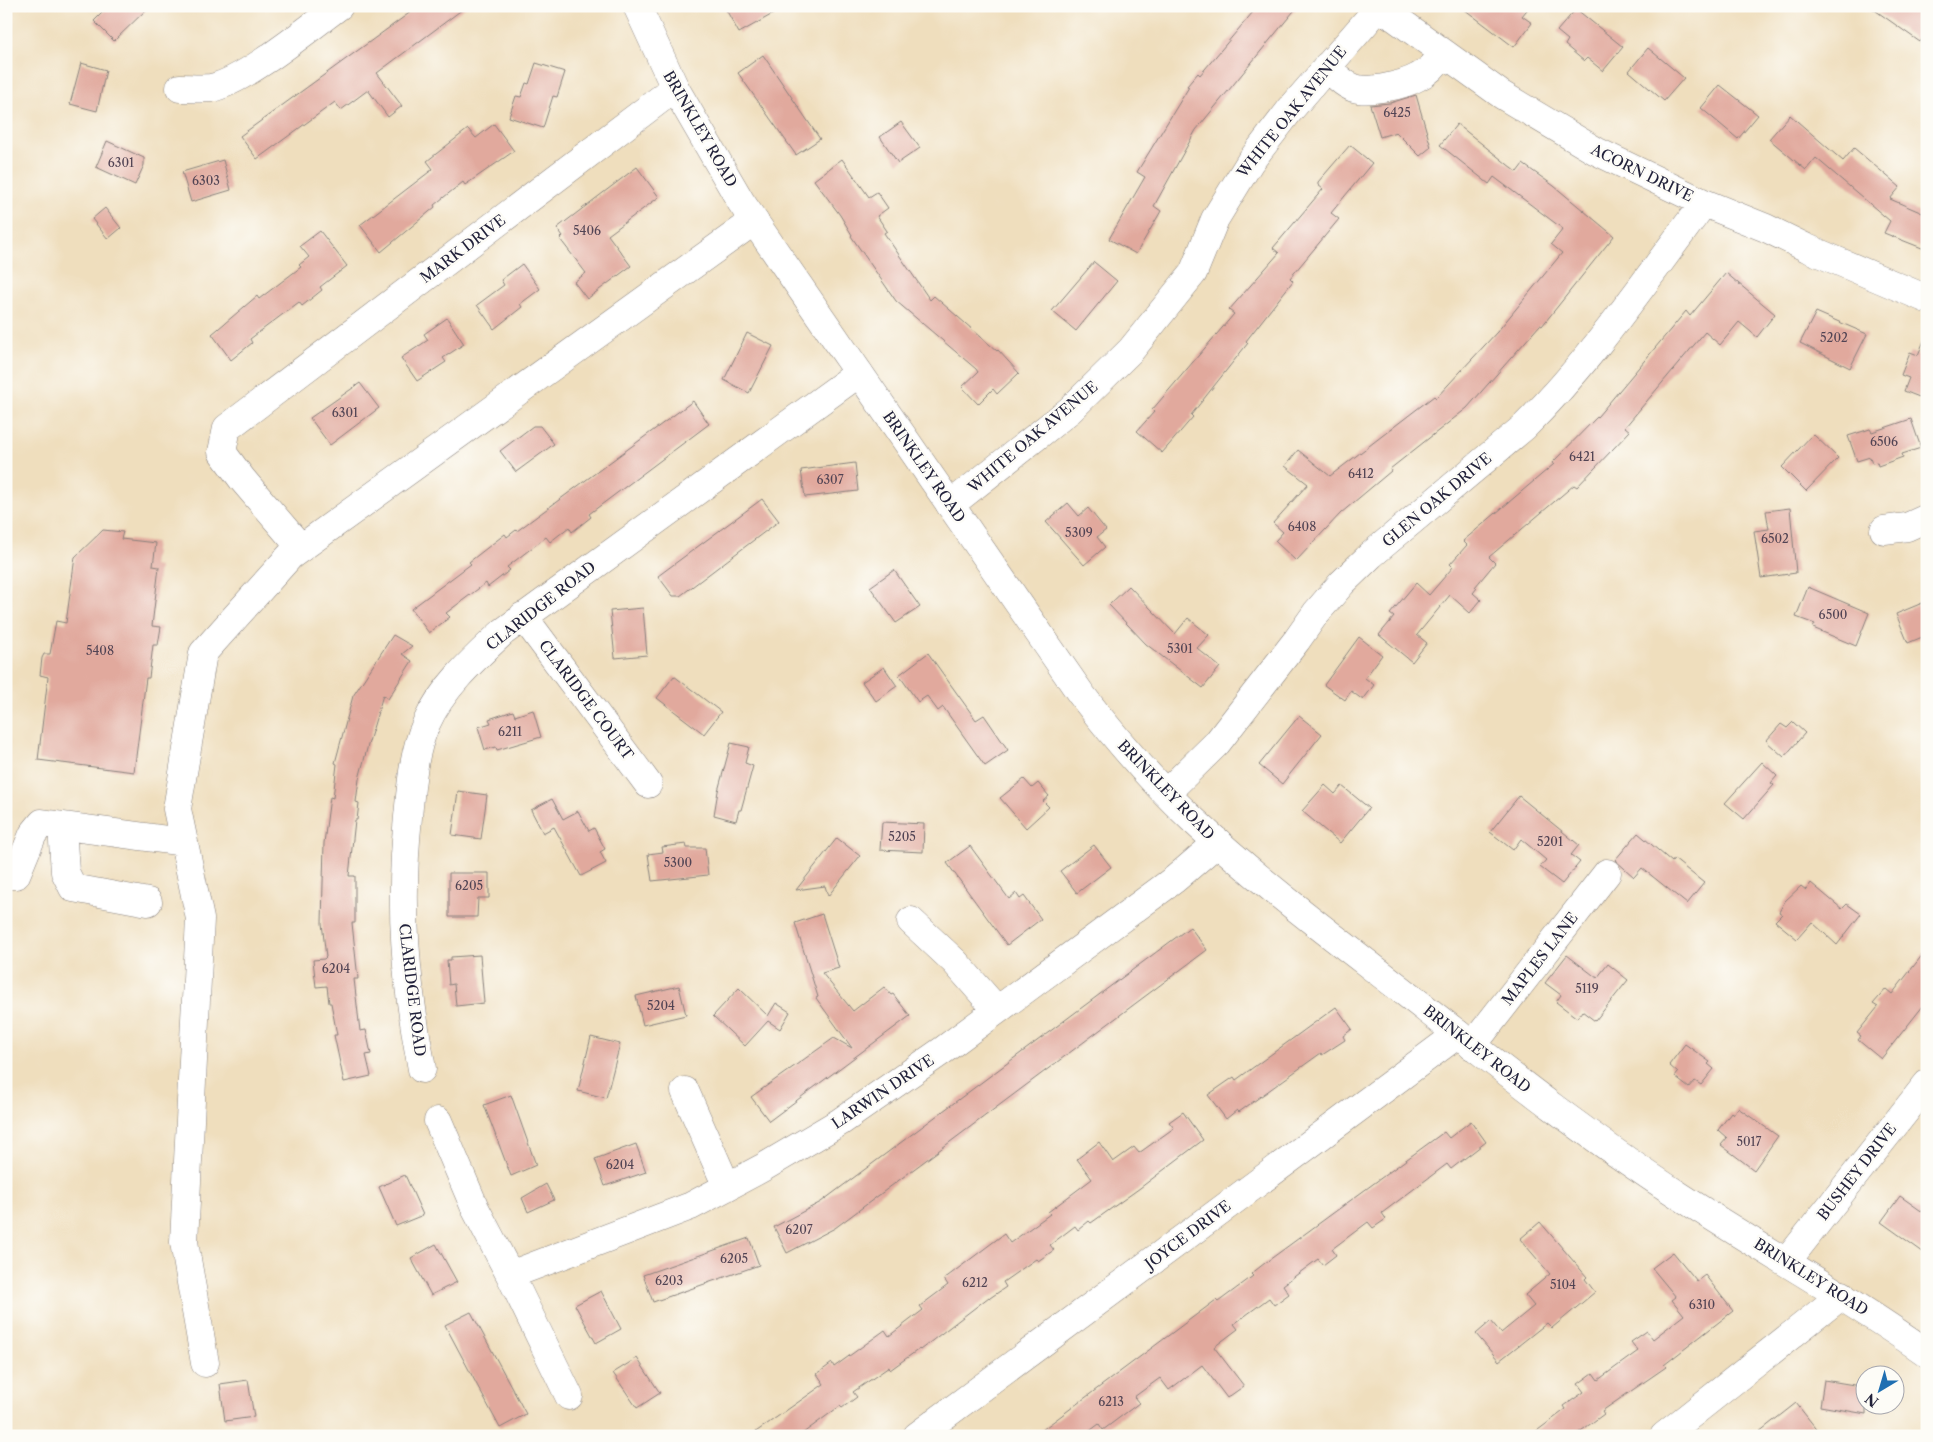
<svg xmlns="http://www.w3.org/2000/svg" width="1933" height="1442" viewBox="0 0 1933 1442" font-family="'Libre Caslon Text',serif">
<style>
.building{fill:#e1a99d}
.lines{fill:none;stroke-linecap:round;stroke-linejoin:round}
.minor-casing{stroke:#88807c;stroke-width:29}
.major-casing{stroke:#88807c;stroke-width:29}
.minor{stroke:#fff;stroke-width:28}
.major{stroke:#fff;stroke-width:28}
.labels{text-anchor:middle;stroke-width:5;stroke-linejoin:round;paint-order:stroke}
.number-label{font-size:12px;fill:#524454}
.street-label{font-size:15px;fill:#22223b;stroke:#fdfcf7}
</style>
<rect width="100%" height="100%" fill="#fdfcf7"/>
<filter id="ink" filterUnits="userSpaceOnUse"><feTurbulence type="fractalNoise" baseFrequency=".02" numOctaves="2"/><feDisplacementMap in="SourceGraphic" scale="10" xChannelSelector="R" yChannelSelector="G"/><feConvolveMatrix kernelMatrix="1 2 1 2 8 2 1 2 1" color-interpolation-filters="sRGB"/></filter>
<filter id="wash" filterUnits="userSpaceOnUse"><feTurbulence type="fractalNoise" baseFrequency=".0096" numOctaves="4" result="noise"/><feDisplacementMap in="SourceGraphic" scale="20" xChannelSelector="R" yChannelSelector="G"/><feGaussianBlur stdDeviation="1.12" result="paint"/><feColorMatrix in="noise" values="0 0 0 0 0 0 0 0 0 0 0 0 0 0 0 0 0 1.4 0 .05"/><feComposite in="paint" operator="in"/></filter>
<g filter="url(#wash)">
<rect width="100%" height="100%" fill="#efdebd"/>
<g id="blocks">
<path class="building" d="M 109,6 L 150,6 L 114,41 L 94,21 Z
M 419,6 L 467,6 L 377,73 L 402,106 L 388,117 L 368,90 L 341,110 L 335,102 L 257,159 L 240,136 Z
M 724,6 L 787,6 L 739,33 Z
M 1258,6 L 1298,6 L 1196,130 L 1154,206 L 1161,211 L 1136,254 L 1109,239 L 1145,177 L 1137,172 L 1189,87 L 1187,86 L 1198,73 L 1200,75 Z
M 1460,6 L 1530,6 L 1522,16 L 1532,23 L 1514,47 Z
M 1869,6 L 1927,6 L 1927,32 L 1920,42 Z
M 1576,9 L 1623,47 L 1603,71 L 1587,58 L 1584,61 L 1565,45 L 1568,40 L 1557,31 Z
M 1648,48 L 1684,78 L 1664,101 L 1629,71 Z
M 763,55 L 820,139 L 796,155 L 738,73 Z
M 81,63 L 106,70 L 97,111 L 70,104 Z
M 536,63 L 565,72 L 557,97 L 553,96 L 543,128 L 509,117 L 516,96 L 521,97 L 526,83 L 529,84 Z
M 1720,85 L 1758,115 L 1738,139 L 1701,108 Z
M 1416,95 L 1431,147 L 1420,156 L 1396,132 L 1380,137 L 1370,105 L 1390,103 Z
M 1790,115 L 1843,161 L 1854,148 L 1900,187 L 1890,199 L 1927,215 L 1927,250 L 1884,233 L 1890,221 L 1816,158 L 1806,170 L 1769,139 Z
M 901,122 L 920,148 L 898,163 L 880,137 Z
M 494,124 L 514,151 L 465,185 L 463,182 L 434,205 L 435,207 L 381,252 L 360,225 L 433,169 L 427,161 L 468,129 L 476,138 Z
M 1457,124 L 1517,172 L 1523,164 L 1554,186 L 1614,236 L 1542,326 L 1540,325 L 1467,408 L 1390,469 L 1391,471 L 1341,513 L 1296,561 L 1275,541 L 1283,532 L 1273,523 L 1308,484 L 1285,466 L 1298,450 L 1330,476 L 1434,396 L 1436,398 L 1497,332 L 1562,253 L 1551,244 L 1563,229 L 1494,177 L 1489,184 L 1440,145 Z
M 107,141 L 144,158 L 144,165 L 135,185 L 96,167 Z
M 1350,145 L 1372,163 L 1331,213 L 1339,219 L 1290,278 L 1293,281 L 1246,341 L 1248,343 L 1191,415 L 1193,417 L 1162,453 L 1137,431 L 1154,412 L 1152,410 L 1234,314 L 1229,310 L 1279,253 L 1273,248 L 1323,189 L 1318,185 L 1318,182 Z
M 842,159 L 869,197 L 877,192 L 888,208 L 877,216 L 887,231 L 884,233 L 930,300 L 934,296 L 997,351 L 998,350 L 1019,373 L 997,394 L 993,389 L 978,404 L 962,387 L 978,372 L 976,369 L 896,301 L 851,236 L 852,235 L 840,215 L 814,180 Z
M 223,160 L 231,190 L 191,202 L 182,172 Z
M 637,167 L 659,197 L 608,235 L 631,266 L 587,299 L 574,282 L 586,273 L 560,239 L 563,236 L 557,228 Z
M 105,208 L 121,228 L 108,239 L 92,219 Z
M 320,231 L 347,266 L 320,287 L 322,290 L 302,306 L 299,302 L 250,339 L 252,343 L 231,360 L 212,334 L 257,296 L 259,299 L 301,267 L 299,265 L 309,257 L 300,246 Z
M 1094,262 L 1117,281 L 1076,331 L 1052,311 Z
M 522,264 L 540,289 L 520,304 L 522,307 L 494,329 L 477,305 L 504,285 L 501,280 Z
M 1726,273 L 1775,314 L 1757,337 L 1739,322 L 1720,345 L 1705,332 L 1625,427 L 1630,431 L 1577,487 L 1574,485 L 1489,557 L 1495,563 L 1475,587 L 1477,588 L 1473,593 L 1481,600 L 1470,613 L 1450,595 L 1417,635 L 1427,643 L 1412,662 L 1379,635 L 1394,617 L 1390,614 L 1416,583 L 1429,595 L 1453,567 L 1450,564 L 1467,545 L 1463,541 L 1554,464 L 1552,463 L 1598,416 L 1686,311 L 1690,316 Z
M 1816,312 L 1867,334 L 1850,368 L 1800,343 Z
M 447,318 L 464,344 L 443,358 L 446,362 L 417,381 L 401,358 L 428,340 L 424,334 Z
M 747,333 L 773,346 L 749,393 L 724,380 Z
M 1926,336 L 1927,337 L 1927,400 L 1904,391 L 1909,378 L 1901,375 L 1910,352 L 1918,355 Z
M 360,383 L 379,408 L 330,445 L 310,418 Z
M 693,401 L 709,424 L 589,514 L 591,517 L 572,532 L 569,527 L 550,542 L 546,537 L 507,567 L 510,570 L 488,587 L 486,583 L 446,613 L 450,617 L 429,633 L 411,609 L 471,564 L 469,562 L 505,534 L 507,537 L 516,530 L 517,531 Z
M 1911,419 L 1921,448 L 1902,454 L 1903,457 L 1878,466 L 1877,462 L 1872,463 L 1870,457 L 1857,461 L 1848,436 L 1870,429 L 1872,432 Z
M 533,426 L 540,426 L 554,444 L 516,472 L 500,451 Z
M 1813,434 L 1838,458 L 1806,491 L 1782,467 Z
M 855,463 L 858,491 L 805,497 L 801,470 Z
M 762,499 L 779,521 L 680,596 L 673,596 L 658,576 Z
M 1068,503 L 1079,516 L 1088,508 L 1106,530 L 1097,537 L 1105,547 L 1084,565 L 1046,522 Z
M 1790,508 L 1796,573 L 1761,578 L 1754,531 L 1769,529 L 1766,511 Z
M 103,530 L 123,532 L 121,539 L 156,543 L 153,566 L 159,567 L 152,626 L 161,627 L 158,645 L 153,645 L 149,678 L 146,678 L 134,772 L 38,760 L 48,677 L 40,675 L 42,658 L 44,654 L 50,654 L 56,621 L 66,623 L 75,557 Z
M 894,570 L 920,607 L 896,623 L 870,587 Z
M 1129,586 L 1175,634 L 1188,618 L 1209,635 L 1197,648 L 1220,667 L 1203,688 L 1146,644 L 1109,605 Z
M 1808,587 L 1869,613 L 1856,646 L 1813,628 L 1815,624 L 1796,617 Z
M 1927,601 L 1927,635 L 1908,643 L 1896,614 Z
M 643,608 L 647,655 L 615,658 L 610,611 Z
M 393,635 L 412,646 L 402,654 L 412,661 L 388,699 L 383,695 L 368,745 L 359,779 L 356,802 L 359,803 L 357,820 L 355,820 L 349,876 L 355,876 L 355,923 L 352,923 L 358,979 L 354,979 L 360,1031 L 366,1030 L 371,1054 L 366,1055 L 371,1076 L 344,1082 L 334,1035 L 337,1035 L 331,1003 L 329,1003 L 327,986 L 316,987 L 313,960 L 324,959 L 326,957 L 322,923 L 324,843 L 330,797 L 333,798 L 337,764 L 335,763 L 353,696 Z
M 1359,637 L 1382,655 L 1365,678 L 1374,685 L 1363,700 L 1351,691 L 1345,700 L 1324,685 Z
M 928,653 L 976,720 L 984,715 L 1008,750 L 985,766 L 943,707 L 938,711 L 927,696 L 918,702 L 899,675 Z
M 884,667 L 897,686 L 876,701 L 862,682 Z
M 674,676 L 721,712 L 704,734 L 657,698 Z
M 533,710 L 541,737 L 497,750 L 496,747 L 485,750 L 478,727 L 491,723 L 489,719 L 513,711 L 515,716 Z
M 1299,716 L 1322,734 L 1282,784 L 1259,765 Z
M 1793,722 L 1805,733 L 1784,757 L 1766,741 L 1781,724 L 1787,728 Z
M 731,743 L 749,747 L 745,763 L 753,766 L 741,810 L 739,810 L 736,821 L 714,815 L 718,791 Z
M 1762,762 L 1777,776 L 1771,783 L 1774,785 L 1744,819 L 1725,803 Z
M 1024,779 L 1032,788 L 1038,783 L 1049,796 L 1043,801 L 1049,807 L 1026,828 L 1000,798 Z
M 1325,785 L 1335,794 L 1342,786 L 1369,808 L 1340,843 L 1302,811 Z
M 458,791 L 487,795 L 481,839 L 452,835 Z
M 1519,796 L 1579,845 L 1571,855 L 1580,862 L 1562,884 L 1540,867 L 1546,860 L 1521,839 L 1513,850 L 1490,832 Z
M 552,799 L 563,819 L 578,811 L 589,831 L 594,828 L 605,849 L 600,852 L 606,863 L 581,876 L 554,827 L 543,833 L 531,810 Z
M 882,822 L 924,824 L 923,852 L 880,850 Z
M 1638,833 L 1672,862 L 1674,859 L 1704,883 L 1687,904 L 1642,868 L 1634,877 L 1615,860 Z
M 837,838 L 860,856 L 828,896 L 825,886 L 796,890 Z
M 686,844 L 687,848 L 705,848 L 708,875 L 652,881 L 648,854 L 663,852 L 662,847 Z
M 1094,845 L 1111,867 L 1077,893 L 1060,871 Z
M 970,846 L 1009,899 L 1016,893 L 1020,899 L 1024,896 L 1041,919 L 1007,945 L 947,863 Z
M 449,873 L 489,873 L 489,898 L 478,898 L 477,917 L 449,917 Z
M 1811,883 L 1842,909 L 1847,904 L 1861,914 L 1837,945 L 1812,922 L 1797,939 L 1775,921 L 1782,914 L 1779,912 L 1785,901 L 1801,886 L 1806,890 Z
M 822,914 L 839,968 L 822,973 L 853,1011 L 884,987 L 891,995 L 893,994 L 910,1016 L 769,1121 L 751,1097 L 834,1038 L 852,1048 L 816,998 L 818,997 L 795,923 Z
M 1190,927 L 1207,950 L 835,1228 L 787,1253 L 774,1227 L 821,1202 Z
M 1927,949 L 1927,1001 L 1881,1059 L 1858,1040 L 1861,1036 L 1857,1033 L 1878,1007 L 1873,1004 L 1886,989 L 1892,994 Z
M 480,955 L 484,1003 L 456,1006 L 454,984 L 449,985 L 447,960 L 451,960 L 451,957 Z
M 1567,955 L 1597,978 L 1608,964 L 1628,980 L 1595,1021 L 1582,1011 L 1577,1018 L 1556,1002 L 1561,995 L 1545,983 Z
M 679,986 L 686,1015 L 643,1025 L 636,996 Z
M 739,988 L 768,1016 L 776,1003 L 790,1012 L 780,1029 L 768,1021 L 745,1046 L 713,1016 Z
M 1336,1007 L 1352,1029 L 1343,1036 L 1345,1040 L 1322,1055 L 1321,1053 L 1239,1112 L 1237,1110 L 1226,1119 L 1208,1095 L 1234,1077 L 1236,1080 Z
M 591,1037 L 620,1044 L 606,1098 L 578,1091 Z
M 1685,1044 L 1710,1062 L 1708,1064 L 1714,1069 L 1701,1085 L 1695,1081 L 1689,1088 L 1675,1077 L 1678,1073 L 1669,1065 Z
M 511,1095 L 536,1165 L 511,1176 L 484,1105 Z
M 1738,1108 L 1778,1136 L 1754,1170 L 1721,1145 L 1727,1138 L 1718,1130 L 1731,1113 L 1733,1115 Z
M 1183,1112 L 1203,1140 L 1140,1188 L 1091,1223 L 1089,1221 L 1078,1230 L 1075,1226 L 1050,1245 L 1054,1250 L 1038,1261 L 1036,1259 L 1003,1282 L 1006,1287 L 990,1298 L 989,1297 L 920,1350 L 919,1349 L 890,1370 L 889,1367 L 853,1392 L 857,1397 L 842,1408 L 840,1406 L 799,1436 L 750,1436 L 824,1384 L 817,1374 L 832,1363 L 834,1367 L 885,1330 L 889,1336 L 923,1310 L 920,1306 L 948,1285 L 944,1279 L 1004,1234 L 1010,1243 L 1050,1214 L 1048,1212 L 1092,1179 L 1077,1159 L 1099,1142 L 1113,1162 L 1134,1147 L 1139,1153 L 1174,1128 L 1169,1122 Z
M 1471,1121 L 1486,1142 L 1451,1169 L 1447,1164 L 1382,1213 L 1386,1219 L 1373,1228 L 1368,1222 L 1332,1249 L 1336,1255 L 1323,1265 L 1318,1259 L 1283,1285 L 1289,1294 L 1274,1305 L 1269,1298 L 1234,1324 L 1238,1329 L 1214,1347 L 1244,1386 L 1227,1398 L 1202,1365 L 1169,1390 L 1160,1378 L 1134,1397 L 1139,1403 L 1103,1430 L 1099,1424 L 1083,1436 L 1034,1436 L 1216,1300 L 1218,1302 L 1253,1276 L 1251,1274 L 1265,1263 L 1444,1132 L 1449,1138 Z
M 636,1144 L 646,1172 L 605,1186 L 595,1159 Z
M 405,1175 L 423,1215 L 396,1226 L 379,1187 Z
M 546,1184 L 554,1200 L 528,1212 L 522,1198 Z
M 1900,1196 L 1927,1215 L 1927,1255 L 1881,1222 Z
M 1540,1222 L 1587,1277 L 1585,1279 L 1595,1292 L 1552,1328 L 1547,1323 L 1499,1361 L 1476,1334 L 1491,1321 L 1501,1333 L 1534,1306 L 1525,1295 L 1550,1274 L 1520,1239 Z
M 749,1238 L 759,1265 L 653,1302 L 643,1275 Z
M 436,1244 L 457,1282 L 431,1295 L 411,1258 Z
M 1673,1252 L 1697,1281 L 1705,1275 L 1733,1311 L 1664,1365 L 1666,1367 L 1602,1411 L 1604,1414 L 1574,1436 L 1530,1436 L 1566,1409 L 1564,1406 L 1584,1392 L 1578,1384 L 1593,1373 L 1598,1380 L 1638,1351 L 1631,1342 L 1647,1331 L 1653,1339 L 1684,1315 L 1672,1300 L 1676,1297 L 1652,1268 Z
M 601,1291 L 621,1329 L 596,1343 L 575,1305 Z
M 471,1312 L 526,1414 L 500,1428 L 445,1325 Z
M 637,1358 L 660,1393 L 637,1408 L 613,1373 Z
M 248,1380 L 254,1417 L 225,1421 L 220,1384 Z
M 1824,1380 L 1866,1387 L 1866,1414 L 1820,1406 Z
M 1796,1403 L 1822,1436 L 1754,1436 Z"/>
</g>
</g>
<g filter="url(#ink)">
<use href="#blocks" fill-opacity="0" stroke="#88807c" stroke-width="1"/>
<g class="lines">
<defs>
<path id="minor" d="M 1380,7 L 1502,95 L 1596,151 L 1704,203 L 1766,228 L 1807,248 L 1927,299
M 1327,66 C 1335,75 1343,84 1354,88 C 1369,93 1404,85 1418,77 C 1429,72 1437,63 1443,53
M 180,88 C 190,88 201,89 211,88 C 245,81 309,28 339,6
M 950,505 L 1070,410 L 1131,350 L 1193,273 L 1215,219 L 1250,162 L 1290,110 L 1380,6
M 1884,530 L 1907,527 L 1927,518
M 301,548 L 242,479 L 222,452 L 227,428 L 675,88
M 523,616 L 648,784
M 1166,793 L 1217,743 L 1297,640 L 1316,613 L 1342,583 L 1371,555 L 1524,427 C 1592,360 1646,279 1704,203
M 62,826 L 65,872 L 73,888 L 148,902
M 6,875 L 16,875 L 33,834 L 42,823 L 183,842
M 911,921 L 955,962 L 997,1010
M 1472,1046 L 1607,873
M 422,1069 C 405,981 399,905 408,817 C 411,786 413,753 426,724 C 442,688 474,659 503,632 L 859,373
M 685,1091 L 727,1187
M 438,1121 L 475,1208 L 510,1275 L 569,1396
M 1787,1261 L 1927,1084
M 510,1275 L 691,1206 L 764,1167 L 840,1122 L 942,1051 L 1175,879 L 1218,842
M 205,1363 L 184,1242 L 200,919 L 177,809 L 203,653 L 290,556 L 754,221
M 917,1436 L 1458,1034
M 1664,1436 L 1842,1295"/>
<path id="major" d="M 637,6 L 675,88 L 741,202 L 1081,694 C 1115,738 1151,781 1192,819 C 1256,879 1328,933 1398,987 C 1490,1059 1582,1133 1680,1196 C 1762,1250 1847,1296 1927,1353"/>
</defs>
<use href="#minor" class="minor-casing"/>
<use href="#major" class="major-casing"/>
<use href="#minor" class="minor"/>
<use href="#major" class="major"/>
</g>
</g>
<g class="labels">
<g class="number-label">
<text x="1397" y="117">6425</text>
<text x="121" y="167">6301</text>
<text x="206" y="185">6303</text>
<text x="587" y="235">5406</text>
<text x="1834" y="342">5202</text>
<text x="345" y="417">6301</text>
<text x="1884" y="446">6506</text>
<text x="1582" y="461">6421</text>
<text x="1361" y="478">6412</text>
<text x="830" y="484">6307</text>
<text x="1302" y="531">6408</text>
<text x="1079" y="537">5309</text>
<text x="1775" y="543">6502</text>
<text x="1833" y="619">6500</text>
<text x="1180" y="653">5301</text>
<text x="100" y="655">5408</text>
<text x="510" y="736">6211</text>
<text x="902" y="841">5205</text>
<text x="1550" y="846">5201</text>
<text x="678" y="867">5300</text>
<text x="469" y="890">6205</text>
<text x="336" y="973">6204</text>
<text x="1587" y="993">5119</text>
<text x="661" y="1010">5204</text>
<text x="1749" y="1146">5017</text>
<text x="620" y="1169">6204</text>
<text x="799" y="1234">6207</text>
<text x="734" y="1263">6205</text>
<text x="669" y="1285">6203</text>
<text x="975" y="1287">6212</text>
<text x="1563" y="1289">5104</text>
<text x="1702" y="1309">6310</text>
<text x="1111" y="1406">6213</text>
</g>
<g class="street-label">
<text transform="translate(1292 112) rotate(-51)" y="5">WHITE OAK AVENUE</text>
<text transform="translate(700 129) rotate(60)" y="5">BRINKLEY ROAD</text>
<text transform="translate(1642 173) rotate(26)" y="5">ACORN DRIVE</text>
<text transform="translate(463 249) rotate(-37)" y="5">MARK DRIVE</text>
<text transform="translate(1033 437) rotate(-40)" y="5">WHITE OAK AVENUE</text>
<text transform="translate(924 467) rotate(55)" y="5">BRINKLEY ROAD</text>
<text transform="translate(1437 500) rotate(-40)" y="5">GLEN OAK DRIVE</text>
<text transform="translate(541 606) rotate(-38)" y="5">CLARIDGE ROAD</text>
<text transform="translate(586 700) rotate(53)" y="5">CLARIDGE COURT</text>
<text transform="translate(1166 790) rotate(46)" y="5">BRINKLEY ROAD</text>
<text transform="translate(1540 959) rotate(-52)" y="5">MAPLES LANE</text>
<text transform="translate(412 990) rotate(83)" y="5">CLARIDGE ROAD</text>
<text transform="translate(1477 1049) rotate(38)" y="5">BRINKLEY ROAD</text>
<text transform="translate(883 1092) rotate(-34)" y="5">LARWIN DRIVE</text>
<text transform="translate(1857 1172) rotate(-52)" y="5">BUSHEY DRIVE</text>
<text transform="translate(1188 1235) rotate(-37)" y="5">JOYCE DRIVE</text>
<text transform="translate(1811 1277) rotate(32)" y="5">BRINKLEY ROAD</text>
</g>
</g>
<rect width="1933" height="1442" fill="none" stroke="#fdfcf7" stroke-width="25"/>
<g transform="translate(1880 1390) rotate(218)"><circle r="24" fill="#fdfcf7" stroke="#a5a5ac"/>
<path d="M0-4L9 19L0 12L-9 19Z" fill="#1f6fb2"/>
<text y="-8" font-size="14" font-weight="bold" text-anchor="middle" fill="#22223b">N</text>
</g>
</svg>
